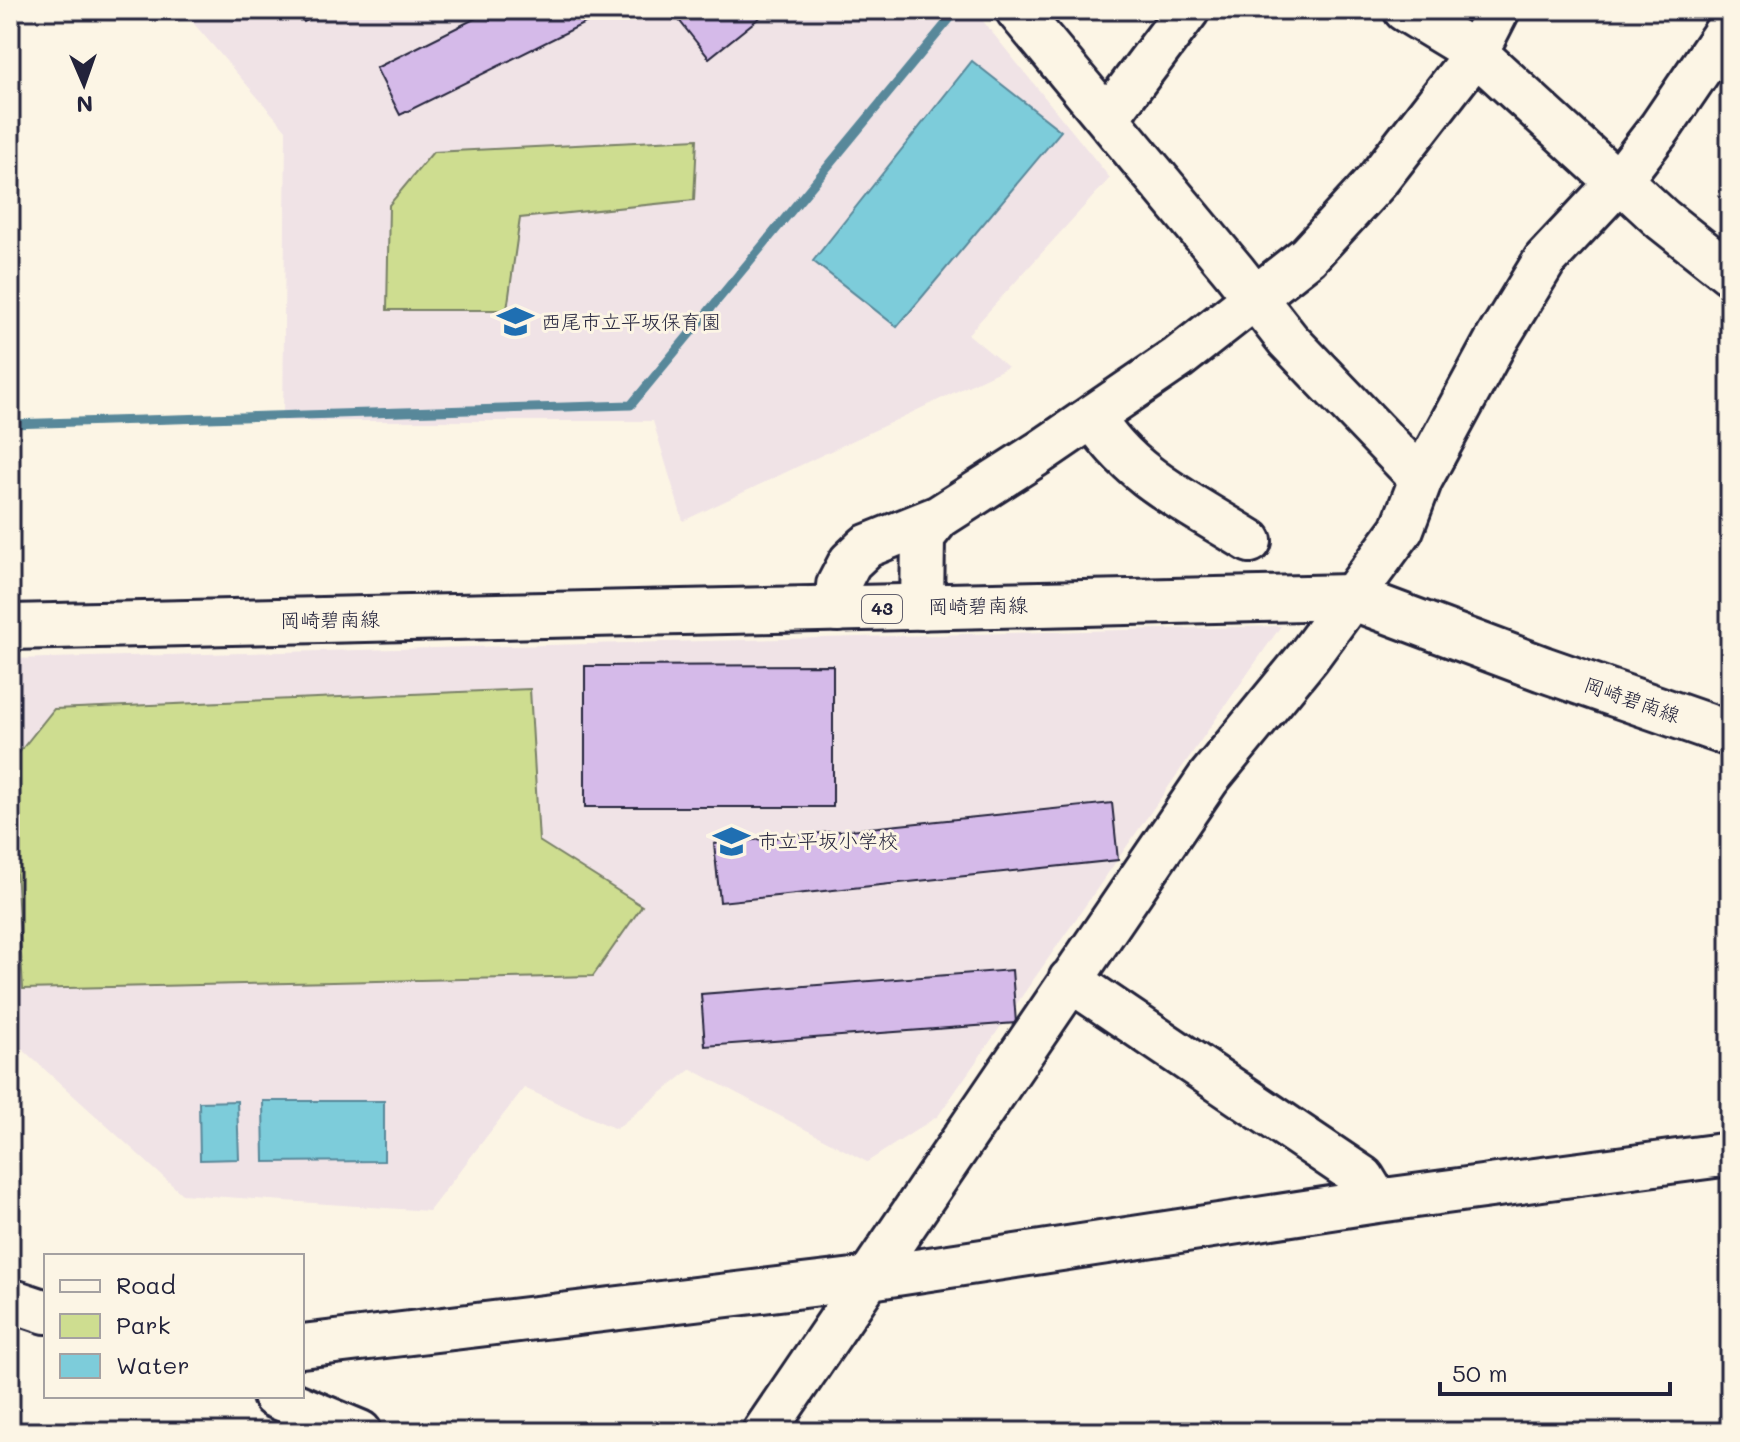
<svg xmlns="http://www.w3.org/2000/svg" width="1740" height="1442" viewBox="0 0 1740 1442" font-family="Mali,'Klee One',sans-serif">
<style>
.built{fill:#f0e3e6}
.green{fill:#cedd90;stroke:#788066;stroke-width:2}
.water{fill:#7dccda;stroke:#59889a;stroke-width:2}
.lines{fill:none;stroke-linecap:round;stroke-linejoin:round}
.stream{stroke:#59889a;stroke-width:9}
.building{fill:#d5bae9;stroke:#22223b;stroke-width:2}
.minor-casing{stroke:#22223b;stroke-width:48}
.major-casing{stroke:#22223b;stroke-width:50}
.minor{stroke:#fcf5e5;stroke-width:42}
.major{stroke:#fcf5e5;stroke-width:44}
.labels{text-anchor:middle;stroke-width:6;stroke-linejoin:round;paint-order:stroke}
.shield{fill:#fcf5e5;stroke:#63616e;stroke-width:2}
.shield-label{font-size:18px;font-weight:bold;fill:#22223b}
.poi-label{font-size:20px;fill:#22223b;stroke:#fcf5e5;text-anchor:start}
.street-label{font-size:20px;fill:#22223b;stroke:#fcf5e5}
</style>
<rect width="100%" height="100%" fill="#fcf5e5"/>
<filter id="ink" filterUnits="userSpaceOnUse"><feTurbulence type="fractalNoise" baseFrequency=".0125" numOctaves="2"/><feDisplacementMap in="SourceGraphic" scale="16" xChannelSelector="R" yChannelSelector="G"/><feConvolveMatrix kernelMatrix="1 2 1 2 8 2 1 2 1" color-interpolation-filters="sRGB"/></filter>
<g filter="url(#ink)">
<path class="built" d="M 182,10 L 974,10 L 1110,178 L 968,334 L 1008,367 L 683,521 L 653,421 L 283,421 L 286,130 Z
M 1281,626 L 938,1116 L 867,1162 L 691,1069 L 616,1129 L 524,1088 L 429,1211 L 182,1194 L 10,1038 L 10,659 Z"/>
<path class="green" d="M 697,139 L 694,200 L 520,218 L 507,310 L 387,310 L 389,205 L 433,152 Z
M 530,689 L 539,841 L 642,906 L 593,976 L 23,989 L 10,764 L 54,709 Z"/>
<path class="water" d="M 972,61 L 1061,131 L 897,327 L 813,261 Z
M 237,1101 L 239,1159 L 200,1160 L 199,1102 Z
M 263,1101 L 384,1101 L 384,1161 L 264,1162 Z"/>
<g class="lines">
<path class="stream" d="M 10,424 L 631,405 L 957,10"/>
</g>
<path class="building" d="M 298,10 L 328,10 L 304,22 Z
M 492,10 L 611,10 L 400,115 L 376,68 Z
M 671,10 L 769,10 L 709,58 Z
M 833,665 L 833,807 L 585,807 L 585,666 Z
M 1112,803 L 1118,860 L 720,902 L 714,844 Z
M 1012,970 L 1016,1023 L 705,1046 L 701,994 Z"/>
<g class="lines">
<defs>
<path id="minor" d="M 1017,10 L 1234,271 L 1288,340 L 1421,479
M 1405,10 L 1476,53 L 1608,174 L 1620,180 L 1662,219 L 1730,273
M 1107,118 L 1188,10
M 1093,416 C 1128,476 1193,505 1250,541
M 922,608 L 923,537 L 939,517
M 838,610 L 838,585 L 850,562 L 867,546 L 939,517 L 1039,453 L 1178,358 L 1308,256 L 1376,182 L 1476,53 L 1498,10
M 1070,980 L 1363,1178 L 1377,1201
M 10,1300 L 46,1312
M 302,1346 L 870,1278 L 1377,1201 L 1730,1154
M 274,1396 L 360,1432
M 764,1432 L 1208,779 L 1308,657 L 1402,529 L 1421,479 L 1497,339 L 1545,260 L 1620,180 L 1660,128 L 1730,25"/>
<path id="major" d="M 10,627 L 1351,597 L 1543,669 L 1730,734"/>
</defs>
<use href="#minor" class="minor-casing"/>
<use href="#major" class="major-casing"/>
<use href="#minor" class="minor"/>
<use href="#major" class="major"/>
</g>
</g>
<defs>
<symbol id="school-bare" viewBox="-9 -9 18 18"><path d="M0-5L7-2L0 1L-7-2ZM-4 1L0 2.5L4 1V4Q0 6-4 4Z" fill="#1f6fb2" stroke="#fcf5e5" stroke-width="2.5" paint-order="stroke"/></symbol>
</defs>
<g fill-rule="evenodd">
<use href="#school-bare" x="490" y="296" width="51" height="51"/>
<use href="#school-bare" x="706" y="816" width="51" height="51"/>
</g>
<g class="labels">
<rect class="shield" x="862" y="595" width="40" height="28" rx="6"/>
<g class="shield-label">
<text x="882" y="615">43</text>
</g>
<g class="poi-label">
<text x="541" y="329">西尾市立平坂保育園</text>
<text x="758" y="848">市立平坂小学校</text>
</g>
<g class="street-label">
<text transform="translate(978 606) rotate(-1)" y="7">岡崎碧南線</text>
<text transform="translate(330 620) rotate(-1)" y="7">岡崎碧南線</text>
<text transform="translate(1632 700) rotate(19)" y="7">岡崎碧南線</text>
</g>
</g>
<rect width="1740" height="1442" fill="none" stroke="#fcf5e5" stroke-width="40"/>
<rect x="20" y="20" width="1700" height="1402" fill="none" stroke="#22223b" stroke-width="3" filter="url(#ink)"/>
<rect x="44" y="1254" width="260" height="144" fill="#fcf5e5" stroke="#a5a1a1" stroke-width="2"/>
<rect x="60" y="1280" width="40" height="12" fill="#fcf5e5" stroke="#a5a1a1" stroke-width="2"/>
<text x="116" y="1294" font-size="24" fill="#22223b">Road</text>
<rect x="60" y="1314" width="40" height="24" fill="#cedd90" stroke="#a5a1a1" stroke-width="2"/>
<text x="116" y="1334" font-size="24" fill="#22223b">Park</text>
<rect x="60" y="1354" width="40" height="24" fill="#7dccda" stroke="#a5a1a1" stroke-width="2"/>
<text x="116" y="1374" font-size="24" fill="#22223b">Water</text>
<g transform="translate(84 84) rotate(178)" stroke="#fcf5e5" stroke-width="6" paint-order="stroke">
<path d="M0-6L14 30L0 20L-14 30Z" fill="#22223b"/>
<text y="-12" font-size="22" font-weight="bold" text-anchor="middle" fill="#22223b">N</text>
</g>
<path d="M1440 1382v12h230v-12" fill="none" stroke="#22223b" stroke-width="4"/>
<text x="1452" y="1382" font-size="24" fill="#22223b" stroke="#fcf5e5" stroke-width="6" paint-order="stroke">50 m</text>
</svg>
